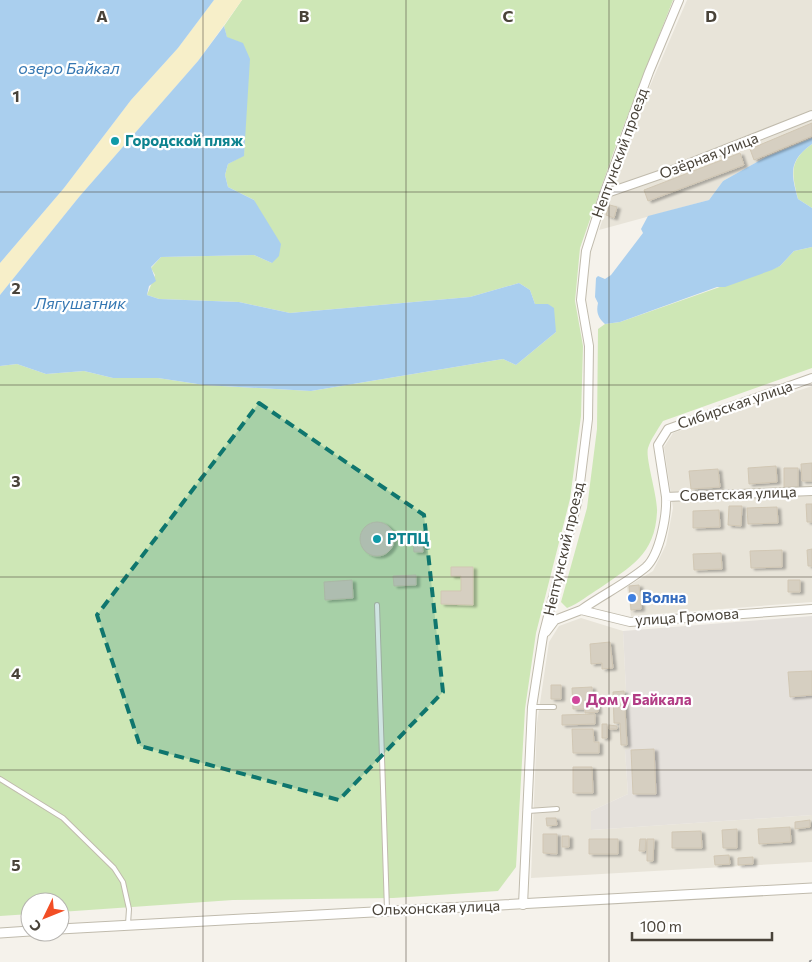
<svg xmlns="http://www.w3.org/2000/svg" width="812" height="962" viewBox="0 0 812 962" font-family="Commissioner,sans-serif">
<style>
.residential{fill:#e8e4d9}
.industrial{fill:#e5e1dc}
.green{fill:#cee7b6}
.sand{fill:#f7efc9}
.water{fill:#aacfee}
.building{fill:#d6cfc1;stroke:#d1c7b4;filter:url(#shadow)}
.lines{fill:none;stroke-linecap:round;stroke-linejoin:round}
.service-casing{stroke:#c0bbad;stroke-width:6}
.minor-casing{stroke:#c0bbad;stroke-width:10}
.tertiary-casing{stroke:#c0bbad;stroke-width:11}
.service{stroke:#fff;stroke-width:4}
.minor{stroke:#fff;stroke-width:8}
.tertiary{stroke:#fff;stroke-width:9}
.rail-casing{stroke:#999;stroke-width:4.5}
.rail{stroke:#fff;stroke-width:2.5;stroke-dasharray:8;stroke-linecap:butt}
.marked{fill:#0f766e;fill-opacity:0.2;stroke:#0f766e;stroke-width:4;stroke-dasharray:10 6;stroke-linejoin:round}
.grid{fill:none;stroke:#494339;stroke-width:1;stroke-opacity:0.55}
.culture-dot{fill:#0f9aa8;stroke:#fff;stroke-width:2}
.shop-dot{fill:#3f7fe0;stroke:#fff;stroke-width:2}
.hotel-dot{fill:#d1479c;stroke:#fff;stroke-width:2}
.labels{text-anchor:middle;stroke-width:4.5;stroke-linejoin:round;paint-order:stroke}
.culture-label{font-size:15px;font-weight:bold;fill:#0d838f;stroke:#fff;text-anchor:start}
.street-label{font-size:15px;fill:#494339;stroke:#fff}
.shop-label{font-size:15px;font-weight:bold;fill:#366cbe;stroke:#fff;text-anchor:start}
.hotel-label{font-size:15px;font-weight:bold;fill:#b23c85;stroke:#fff;text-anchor:start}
.water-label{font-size:16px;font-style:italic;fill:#3577b2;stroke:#fff}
.grid-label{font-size:16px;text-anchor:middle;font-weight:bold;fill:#494339;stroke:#fff;stroke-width:4.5;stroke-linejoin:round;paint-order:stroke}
</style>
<defs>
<filter id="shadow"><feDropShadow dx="3.5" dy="2" stdDeviation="1" flood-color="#0004"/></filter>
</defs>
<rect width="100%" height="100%" fill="#f5f2eb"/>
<path class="residential" d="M 687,0 L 812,0 L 812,138 L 766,157 L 723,181 L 709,200 L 599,230 L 647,93 Z
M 812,386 L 812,602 L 631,616 L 627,587 L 653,571 L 666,545 L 673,508 L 664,447 L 673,433 Z
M 581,618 L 623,631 L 629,750 L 625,750 L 628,794 L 591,811 L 591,830 L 812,815 L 812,862 L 531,878 L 537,723 L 549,642 L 559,626 Z"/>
<path class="industrial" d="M 812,616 L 812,815 L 591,830 L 591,811 L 628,794 L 625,750 L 629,749 L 623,631 Z"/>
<path class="green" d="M 242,0 L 673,0 L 615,148 L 580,248 L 575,301 L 583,346 L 581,416 L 570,499 L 536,633 L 525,709 L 516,867 L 498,891 L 393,898 L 233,900 L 60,912 L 60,902 L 30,902 L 30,914 L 0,916 L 0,366 L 17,364 L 46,374 L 84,371 L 113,378 L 158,378 L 204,385 L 311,391 L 503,359 L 516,365 L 556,332 L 548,304 L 535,304 L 530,290 L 519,283 L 470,297 L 290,313 L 239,302 L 159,299 L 147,295 L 155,275 L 151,268 L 161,257 L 254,255 L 272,263 L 254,200 L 228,187 L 225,175 L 228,164 L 244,155 L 245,110 L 224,26 Z
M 812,144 L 812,208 L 798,199 C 792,174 788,161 812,144 Z
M 812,247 L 812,368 L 663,421 C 658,429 651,439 648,448 C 645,458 658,497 657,512 C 655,555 630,567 600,588 C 588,595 580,603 567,608 L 561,602 L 587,508 L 597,429 L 598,329 L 605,324 L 620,322 L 780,266 L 794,251 Z"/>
<path class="sand" d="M 214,0 L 242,0 L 198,61 L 79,197 L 0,295 L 0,263 L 64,188 L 131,100 L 178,48 Z"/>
<path class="water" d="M 0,0 L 214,0 L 178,48 L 131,100 L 64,188 L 0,263 Z
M 224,26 L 227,37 L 243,43 L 250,59 L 244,156 L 228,164 L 225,175 L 228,187 L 254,200 L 281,244 L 279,256 L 272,263 L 254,255 L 161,257 L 151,267 L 156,281 L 149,286 L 147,295 L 159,299 L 239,302 L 290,313 L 470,297 L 519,283 L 530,290 L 535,304 L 548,304 L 554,308 L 556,332 L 516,365 L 503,359 L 311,391 L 204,385 L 158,378 L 113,378 L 84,371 L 46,374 L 17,364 L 0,366 L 0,295 L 79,197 L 198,61 Z
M 812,138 L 812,144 C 788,161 791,174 798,199 L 812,208 L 812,247 L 794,251 L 780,266 L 772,270 L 725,287 L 717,287 L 620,322 L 605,324 C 598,318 596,312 598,303 L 595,297 L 596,278 L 598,276 L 605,279 L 611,275 L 643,233 L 641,229 L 648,216 L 709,200 L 723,181 L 766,157 Z"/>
<path class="building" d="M 812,123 L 812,136 L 754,160 L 750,149 Z
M 740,153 L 744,165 L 648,201 L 644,190 Z
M 610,205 L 617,207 L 614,218 L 606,215 Z
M 812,463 L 812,481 L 802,481 L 801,464 Z
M 776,466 L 777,482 L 749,484 L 748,468 Z
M 784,468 L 798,468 L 798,487 L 784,487 Z
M 718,469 L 720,487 L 691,489 L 689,471 Z
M 806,504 L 812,504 L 812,522 L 807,522 Z
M 729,506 L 742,506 L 741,526 L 728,525 Z
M 777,507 L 778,523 L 748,524 L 747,508 Z
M 719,510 L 720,527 L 693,528 L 693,511 Z
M360 539a17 17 0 1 1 34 0a17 17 0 1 1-34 0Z
M 422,543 L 423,552 L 414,552 L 413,544 Z
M 812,549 L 812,566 L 808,566 L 807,550 Z
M 782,550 L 782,567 L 751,568 L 750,551 Z
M 721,553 L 722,569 L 694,570 L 693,554 Z
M 451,567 L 473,567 L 473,605 L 441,604 L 441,591 L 461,591 L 461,576 L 451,576 Z
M 416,575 L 416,585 L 394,586 L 393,576 Z
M 352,580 L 353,598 L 325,600 L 324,582 Z
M 788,580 L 800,580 L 800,592 L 788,592 Z
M 639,585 L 641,609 L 631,610 L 629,586 Z
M 610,642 L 613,668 L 602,669 L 602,663 L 591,664 L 590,644 Z
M 812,671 L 812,695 L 790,697 L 788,672 Z
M 551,685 L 561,685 L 561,699 L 551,699 Z
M 592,687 L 592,699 L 597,699 L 598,712 L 585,713 L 585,709 L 573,709 L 572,688 Z
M 624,691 L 627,745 L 621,745 L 620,723 L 614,723 L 613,692 Z
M 595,714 L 595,724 L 562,725 L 562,715 Z
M 602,724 L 607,724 L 607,738 L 602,738 Z
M 609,725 L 617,726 L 617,729 L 609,729 Z
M 572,729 L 593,729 L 594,742 L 599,742 L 599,753 L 573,753 Z
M 654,749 L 656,794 L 633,794 L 631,750 Z
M 573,767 L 592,767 L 593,793 L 573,793 Z
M 546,818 L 556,818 L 557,825 L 547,826 Z
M 810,820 L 810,827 L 795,829 L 795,822 Z
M 790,827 L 791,842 L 759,844 L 758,829 Z
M 737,829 L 737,848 L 723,848 L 722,830 Z
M 701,831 L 702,848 L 672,848 L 672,832 Z
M 543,834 L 557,834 L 557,854 L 543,853 Z
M 562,836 L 569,836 L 569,847 L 562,847 Z
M 589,839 L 618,839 L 618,854 L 589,854 Z
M 640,839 L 646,839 L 645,851 L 639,851 Z
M 647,839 L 654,839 L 653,861 L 647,861 Z
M 729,855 L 730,864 L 715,865 L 714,856 Z
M 753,857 L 753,864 L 738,865 L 738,858 Z"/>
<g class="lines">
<defs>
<path id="service" d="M 377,605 L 387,910
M 532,707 L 554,707
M 0,779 L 63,818 L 114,868 L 123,882 L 129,909 L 128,924
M 528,811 L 557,809"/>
<path id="minor" d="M 604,194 L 665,173 L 812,115
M 666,497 L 658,445 L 668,429 L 812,378
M 581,610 C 602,595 627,583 646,567 C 660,554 667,515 666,497 L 812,491
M 546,632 L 555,620 L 581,610 L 630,622 L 812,609
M 523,905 L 532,707 L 543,636 L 578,499 L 588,419 L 589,346 L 581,300 L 586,251 L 604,194 L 649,72 L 679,0"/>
<path id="tertiary" d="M 60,929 L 812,888
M 0,933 L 30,931"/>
</defs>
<use href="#service" class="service-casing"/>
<use href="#minor" class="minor-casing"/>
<use href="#tertiary" class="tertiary-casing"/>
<use href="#service" class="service"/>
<use href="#minor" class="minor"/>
<use href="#tertiary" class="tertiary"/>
<defs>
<path id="rail" d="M 811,962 L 812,962"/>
</defs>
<use href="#rail" class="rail-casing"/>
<use href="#rail" class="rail"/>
</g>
<path class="marked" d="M 259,403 L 424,515 L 443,692 L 339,800 L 140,746 L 97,615 Z"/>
<path class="grid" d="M 203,0 L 203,962M 406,0 L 406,962M 609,0 L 609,962M 0,192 L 812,192M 0,385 L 812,385M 0,577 L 812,577M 0,770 L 812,770"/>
<g class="culture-dot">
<circle cx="115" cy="141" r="5"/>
<circle cx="377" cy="539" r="5"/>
</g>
<circle class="shop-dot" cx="632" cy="598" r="5"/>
<circle class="hotel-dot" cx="576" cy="700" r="5"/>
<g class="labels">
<g class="culture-label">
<text x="125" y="146">Городской пляж</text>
<text x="387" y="544">РТПЦ</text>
</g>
<g class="street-label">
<text transform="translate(620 153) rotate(-70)" y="5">Нептунский проезд</text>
<text transform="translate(709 156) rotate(-21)" y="5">Озёрная улица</text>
<text transform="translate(735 405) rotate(-19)" y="5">Сибирская улица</text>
<text transform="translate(738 494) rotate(-2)" y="5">Советская улица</text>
<text transform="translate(564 549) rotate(-77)" y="5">Нептунский проезд</text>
<text transform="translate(687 617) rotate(-4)" y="5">улица Громова</text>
<text transform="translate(436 908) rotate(-2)" y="5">Ольхонская улица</text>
</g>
<g class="shop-label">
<text x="642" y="603">Волна</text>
</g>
<g class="hotel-label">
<text x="586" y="705">Дом у Байкала</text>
</g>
<g class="water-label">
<text x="69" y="74">озеро Байкал</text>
<text x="80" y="309">Лягушатник</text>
</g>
</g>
<g class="grid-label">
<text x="102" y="22">A</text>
<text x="304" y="22">B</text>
<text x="508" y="22">C</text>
<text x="711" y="22">D</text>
<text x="16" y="102">1</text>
<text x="16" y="294">2</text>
<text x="16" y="487">3</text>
<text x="16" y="679">4</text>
<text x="16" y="871">5</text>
</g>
<g transform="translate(45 917) rotate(227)"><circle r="24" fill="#ffffff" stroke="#b6b4b0"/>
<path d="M0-4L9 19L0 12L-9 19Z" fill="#f24e25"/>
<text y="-8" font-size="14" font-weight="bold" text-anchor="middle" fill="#494339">С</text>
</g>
<path d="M632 932v8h140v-8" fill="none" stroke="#494339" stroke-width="2.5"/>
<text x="640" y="932" font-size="15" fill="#494339" stroke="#ffffff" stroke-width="4" paint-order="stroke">100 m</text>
</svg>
